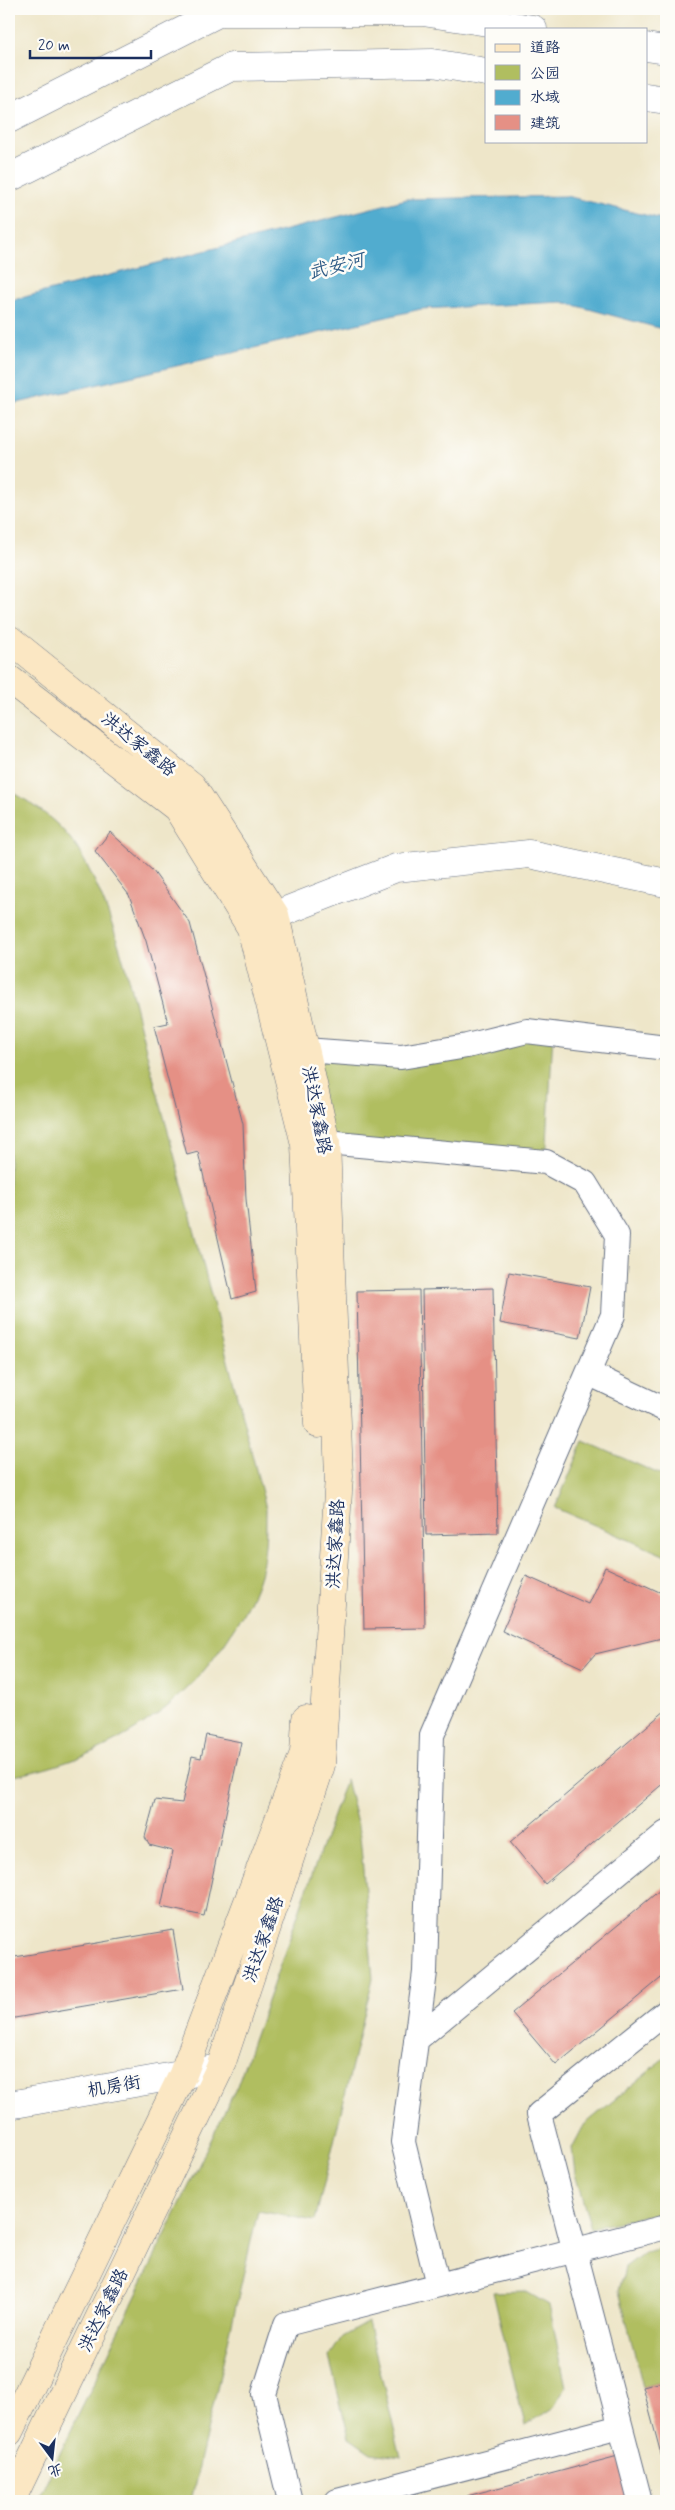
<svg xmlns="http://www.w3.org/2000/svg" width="675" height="2510" viewBox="0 0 675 2510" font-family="Mynerve,'LXGW WenKai TC',sans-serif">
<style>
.green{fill:#b0be60;stroke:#66765f}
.water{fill:#51accf;stroke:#366e96}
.building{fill:#e59085}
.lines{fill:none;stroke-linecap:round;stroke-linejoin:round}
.service-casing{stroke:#656f83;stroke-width:26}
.minor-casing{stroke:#656f83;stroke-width:29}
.tertiary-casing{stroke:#656f83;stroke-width:29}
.secondary-casing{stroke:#656f83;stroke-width:29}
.service{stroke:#fff;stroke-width:24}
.minor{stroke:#fff;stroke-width:28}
.tertiary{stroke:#fff;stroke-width:28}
.secondary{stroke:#fbe7c3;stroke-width:28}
.labels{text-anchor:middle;stroke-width:5;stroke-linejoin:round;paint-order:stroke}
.street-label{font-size:18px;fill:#1b2f5e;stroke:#fdfcf7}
.water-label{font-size:19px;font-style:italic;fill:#2e5b86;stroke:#fdfcf7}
</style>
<rect width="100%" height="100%" fill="#fdfcf7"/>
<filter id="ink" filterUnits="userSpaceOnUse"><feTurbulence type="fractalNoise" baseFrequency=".02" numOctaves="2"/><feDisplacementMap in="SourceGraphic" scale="10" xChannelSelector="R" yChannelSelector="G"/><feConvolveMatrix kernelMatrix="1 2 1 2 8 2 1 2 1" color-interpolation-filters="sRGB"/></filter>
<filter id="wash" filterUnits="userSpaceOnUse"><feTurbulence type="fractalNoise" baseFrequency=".0096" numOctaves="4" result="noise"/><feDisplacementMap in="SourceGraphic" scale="20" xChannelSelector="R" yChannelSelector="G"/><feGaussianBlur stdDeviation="1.12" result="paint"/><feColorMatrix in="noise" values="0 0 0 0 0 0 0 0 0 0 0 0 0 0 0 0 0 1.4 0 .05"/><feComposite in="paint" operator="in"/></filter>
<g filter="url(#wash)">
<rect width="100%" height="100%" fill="#eee6c9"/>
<path class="green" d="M 9,790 C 34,804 61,823 77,848 C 118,915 132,998 152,1073 C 192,1217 228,1363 266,1508 C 266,1531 266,1553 260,1575 C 254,1595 244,1613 233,1630 C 182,1714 104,1759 9,1777 Z
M 553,1033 L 546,1162 L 326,1142 L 305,1050 L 401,1057 Z
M 584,1441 L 666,1477 L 666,1556 L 555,1508 Z
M 346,1779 L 360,1836 L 373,1978 L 315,2221 L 258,2211 L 191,2501 L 37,2501 L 237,2086 Z
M 666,2057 L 666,2211 L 591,2228 L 575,2174 L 572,2148 L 584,2125 Z
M 666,2247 L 666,2381 L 643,2387 L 619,2291 L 625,2267 L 645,2252 Z
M 525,2291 L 549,2305 L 566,2387 L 554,2407 L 525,2426 L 493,2292 Z
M 368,2322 L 401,2457 L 371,2453 L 349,2438 L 329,2357 L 342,2337 Z"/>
<path class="water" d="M 566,196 L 666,220 L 666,330 L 563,302 L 421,309 L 9,405 L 9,301 L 407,199 Z"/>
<g id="blocks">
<path class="building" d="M 110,832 L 153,871 L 190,923 L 243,1124 L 246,1199 L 256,1292 L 232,1299 L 198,1152 L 187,1155 L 154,1026 L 168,1023 L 146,941 L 129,895 L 95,851 Z
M 509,1272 L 590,1287 L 580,1338 L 500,1323 Z
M 666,1285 L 666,1308 L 665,1308 L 664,1293 Z
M 493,1288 L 498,1533 L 426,1535 L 422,1290 Z
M 419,1290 L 425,1628 L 364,1629 L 357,1291 Z
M 605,1567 L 666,1595 L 666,1637 L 595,1654 L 583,1668 L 502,1631 L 526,1576 L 588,1604 Z
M 666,1710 L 666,1781 L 545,1884 L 510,1842 Z
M 206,1735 L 241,1742 L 204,1916 L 161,1907 L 173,1851 L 149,1845 L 145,1837 L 155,1800 L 182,1803 L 192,1756 L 201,1758 Z
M 666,1885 L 666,1974 L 556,2065 L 512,2013 Z
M 173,1930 L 183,1989 L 9,2019 L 9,1958 Z
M 666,2381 L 666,2473 L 643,2387 Z
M 618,2456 L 630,2501 L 468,2501 L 467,2496 Z"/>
</g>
</g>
<g filter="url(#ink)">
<use href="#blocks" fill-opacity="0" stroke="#656f83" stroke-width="1"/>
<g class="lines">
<defs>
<path id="service" d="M 305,1050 L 401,1057 L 467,1046 L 527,1031 L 666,1048
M 326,1142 L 546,1162 L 585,1183 L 617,1235 L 613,1315 L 588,1373 L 666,1410
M 416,2040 L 666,1833
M 438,2285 L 403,2142 L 425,1972 L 432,1735 L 588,1373
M 290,2501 L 264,2394 L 286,2324 L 666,2227
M 337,2501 L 620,2427
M 640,2501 L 539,2114 L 666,2012"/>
<path id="minor" d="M 275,915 L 396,868 L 529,854 L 666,883
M 9,2105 L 220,2068"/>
<path id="tertiary" d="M 646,47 L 666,50
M 646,97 L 666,100
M 9,119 L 220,12 L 423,12 L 533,29
M 9,178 L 231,67 L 433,63 L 486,72"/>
<path id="secondary" d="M 9,639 L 192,786 L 275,915 L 326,1142 L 339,1476 L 321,1765 L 220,2068 L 11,2501
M 9,679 L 177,808 L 251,928 L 305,1144 L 318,1424
M 9,2432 L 183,2074 L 304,1753 L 306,1719"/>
</defs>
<use href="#service" class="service-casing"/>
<use href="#minor" class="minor-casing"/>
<use href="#tertiary" class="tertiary-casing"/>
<use href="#secondary" class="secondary-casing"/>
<use href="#service" class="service"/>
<use href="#minor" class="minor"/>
<use href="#tertiary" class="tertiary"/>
<use href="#secondary" class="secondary"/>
</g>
</g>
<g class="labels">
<g class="street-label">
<text transform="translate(139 744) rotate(39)" y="6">洪达家鑫路</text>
<text transform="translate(317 1110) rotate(79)" y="6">洪达家鑫路</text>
<text transform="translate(335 1544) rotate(-87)" y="6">洪达家鑫路</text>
<text transform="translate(263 1939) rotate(-71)" y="6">洪达家鑫路</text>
<text transform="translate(114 2086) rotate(-10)" y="6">机房街</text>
<text transform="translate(103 2310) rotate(-64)" y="6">洪达家鑫路</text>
</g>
<g class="water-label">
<text transform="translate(336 265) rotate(-14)" y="7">武安河</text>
</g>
</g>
<rect width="675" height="2510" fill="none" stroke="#fdfcf7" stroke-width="30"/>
<rect x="485" y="28" width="162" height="115" fill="#fdfcf7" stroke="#a3aaba"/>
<rect x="495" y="44" width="25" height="8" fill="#fbe7c3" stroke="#a3aaba"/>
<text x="530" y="52" font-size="15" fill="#1b2f5e">道路</text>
<rect x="495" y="65" width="25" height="15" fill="#b0be60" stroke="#a3aaba"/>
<text x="530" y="78" font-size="15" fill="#1b2f5e">公园</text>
<rect x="495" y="90" width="25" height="15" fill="#51accf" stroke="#a3aaba"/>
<text x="530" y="102" font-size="15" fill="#1b2f5e">水域</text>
<rect x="495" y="115" width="25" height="15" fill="#e59085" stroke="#a3aaba"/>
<text x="530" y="128" font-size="15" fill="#1b2f5e">建筑</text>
<g transform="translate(52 2458) rotate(165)" stroke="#fdfcf7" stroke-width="4" paint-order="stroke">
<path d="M0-4L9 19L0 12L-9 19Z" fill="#1b2f5e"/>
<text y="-8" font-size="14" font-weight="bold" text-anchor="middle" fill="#1b2f5e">北</text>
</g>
<path d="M30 50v8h121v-8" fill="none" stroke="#1b2f5e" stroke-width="2.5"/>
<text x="38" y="50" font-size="15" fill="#1b2f5e" stroke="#fdfcf7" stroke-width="4" paint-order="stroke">20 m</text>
</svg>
